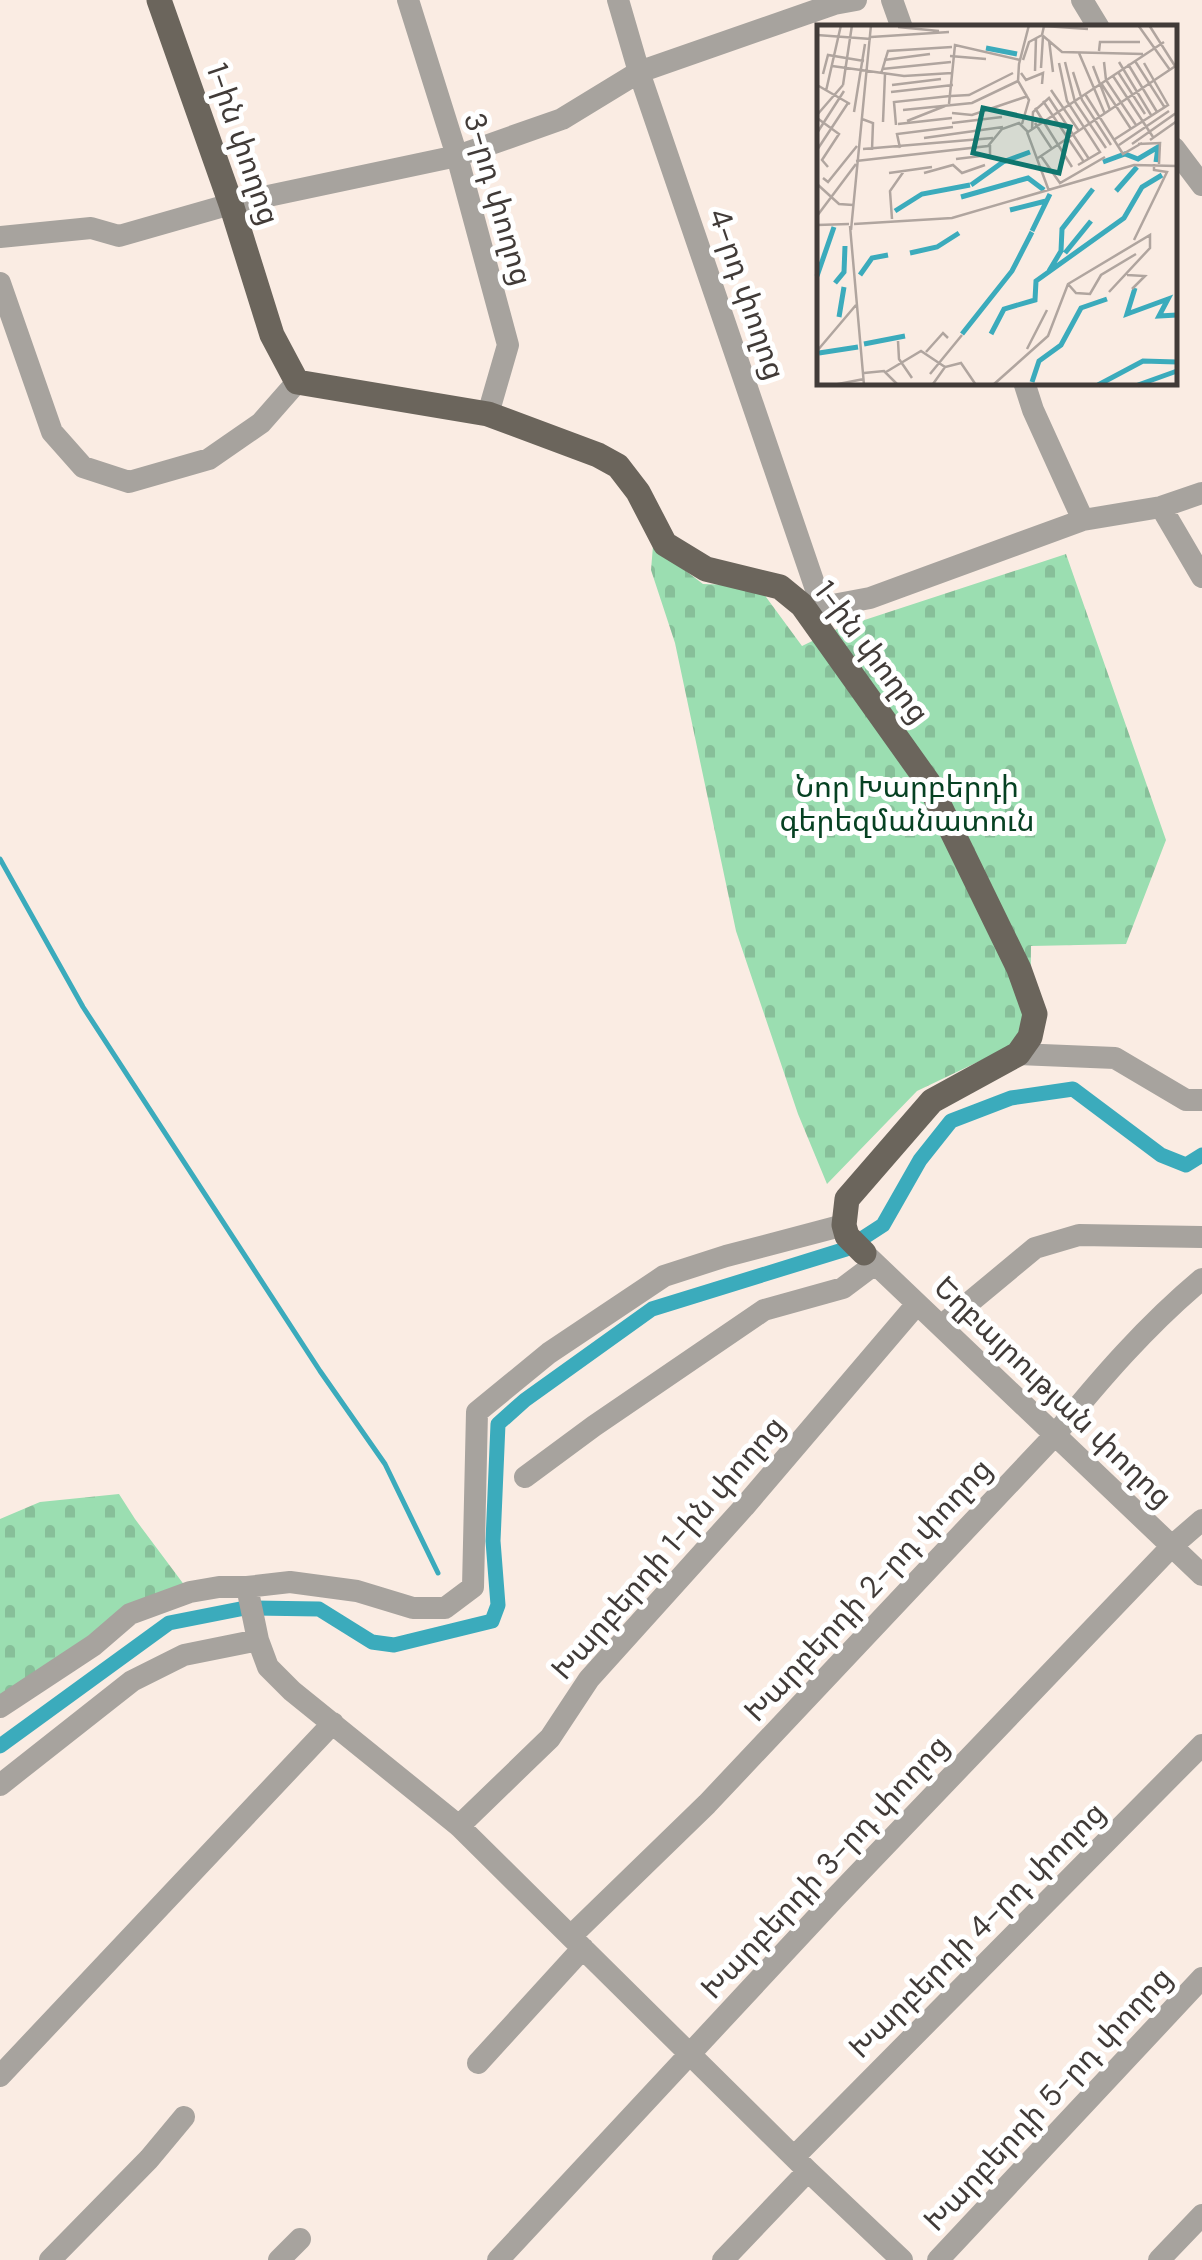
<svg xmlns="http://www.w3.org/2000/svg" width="1202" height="2260" viewBox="0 0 1202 2260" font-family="'DM Sans','Noto Sans Armenian',sans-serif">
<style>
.cemetery{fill:url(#cemetery-stones)}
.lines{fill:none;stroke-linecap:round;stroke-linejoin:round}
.stream{stroke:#3babbc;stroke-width:5}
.canal{stroke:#3babbc;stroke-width:15}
.minor{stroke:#a7a39e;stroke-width:22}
.major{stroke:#6b655c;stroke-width:25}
.labels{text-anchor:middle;stroke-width:10;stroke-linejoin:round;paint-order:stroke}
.street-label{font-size:30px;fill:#413b38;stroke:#fff}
.park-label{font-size:30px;fill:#064122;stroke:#fff}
.inset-river{fill:none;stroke:#3babbc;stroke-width:5}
.inset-road{fill:none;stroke:#b0a59f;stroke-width:2.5}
.view{fill:#0f766e;fill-opacity:0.15;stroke:#0f766e;stroke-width:5}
.inset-edge{fill:none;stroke:#413b38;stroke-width:5}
</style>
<defs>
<pattern id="cemetery-stones" width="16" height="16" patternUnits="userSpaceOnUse" patternTransform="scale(2.5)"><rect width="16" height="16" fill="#9bdeb1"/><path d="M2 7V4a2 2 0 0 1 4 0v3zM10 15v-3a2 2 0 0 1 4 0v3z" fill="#87bf99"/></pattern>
</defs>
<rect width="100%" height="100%" fill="#faece3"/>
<path class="cemetery" d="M 653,546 L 703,584 L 758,586 L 802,646 L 837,629 L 1066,554 L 1166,840 L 1126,944 L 1031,946 L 1030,1037 L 917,1091 L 827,1184 L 798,1114 L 736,931 L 675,643 L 651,570 Z
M 119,1494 L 135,1519 L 185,1586 L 0,1706 L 0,1519 L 40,1502 Z"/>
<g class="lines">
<path class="stream" d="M 0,859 L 83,1007 L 320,1371 L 385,1464 L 438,1573"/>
<path class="canal" d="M 0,1746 L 169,1623 L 245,1608 L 319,1609 L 372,1642 L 394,1645 L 492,1621 L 498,1605 L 493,1541 L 498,1424 L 525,1400 L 652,1309 L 846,1249 L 883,1225 L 920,1160 L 951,1121 L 1011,1098 L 1073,1089 L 1161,1155 L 1186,1165 L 1202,1155"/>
<path class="minor" d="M 408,0 L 457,156 L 508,345 L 488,414
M 618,0 L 639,72 L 822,607
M 892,0 L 902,28
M 1082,0 L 1099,28
M 1174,148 L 1202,185
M 0,237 L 91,228 L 119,236 L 231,204 L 457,156 L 562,119 L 639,72 L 834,4 L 856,0
M 0,283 L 52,432 L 83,467 L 129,482 L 209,459 L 261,423 L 297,382
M 1024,382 L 1033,410 L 1083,520
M 1161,507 L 1202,577
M 809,606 L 822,607 L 870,598 L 1083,520 L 1161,507 L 1202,493
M 1018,1054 L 1115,1058 L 1186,1100 L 1202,1100
M 864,1253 L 1202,1575
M 941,1326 L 1035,1248 L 1079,1235 L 1202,1237
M 525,1477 L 594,1426 L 764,1310 L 843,1288 L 875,1264
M 247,1587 L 258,1640 L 268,1667 L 292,1691 L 459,1826 L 808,2171 L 902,2260
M 0,1707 L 94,1645 L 130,1614 L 190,1592 L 219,1587 L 247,1587 L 290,1582 L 357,1591 L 413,1608 L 445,1608 L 473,1587 L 477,1412 L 549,1353 L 664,1276 L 726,1256 L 844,1225
M 0,1785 L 132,1681 L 184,1655 L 258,1640
M 459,1826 L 550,1738 L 589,1679 L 744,1507 L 917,1304
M 571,1936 L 707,1804 L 1055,1435 C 1100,1379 1147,1325 1202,1279
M 478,2063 L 583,1948
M 0,2076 L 333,1723
M 794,2157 L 1202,1745
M 50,2260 L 149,2159 L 184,2117
M 279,2260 L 300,2239
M 498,2260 L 835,1898 L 1172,1546 L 1202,1520
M 723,2260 L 808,2171
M 938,2260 L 1202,1978
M 1159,2260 L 1202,2215"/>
<path class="major" d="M 159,0 L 231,204 L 272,335 L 297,382 L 488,414 L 598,455 L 618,466 L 638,492 L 665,544 L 706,569 L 780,587 L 802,605 L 928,782 L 1019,969 L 1035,1014 L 1030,1037 L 1018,1054 L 932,1101 L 847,1199 L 844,1225 L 847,1236 L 864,1253"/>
</g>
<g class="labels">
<g class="street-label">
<text transform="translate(243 144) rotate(71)" y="10">1-ին փողոց</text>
<text transform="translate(498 199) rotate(74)" y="10">3-րդ փողոց</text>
<text transform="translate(747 294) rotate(71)" y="10">4-րդ փողոց</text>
<text transform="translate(872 652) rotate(53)" y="10">1-ին փողոց</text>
<text transform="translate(1053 1392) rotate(44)" y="10">Եղբայրության փողոց</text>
<text transform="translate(668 1548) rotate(-49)" y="10">Խարբերդի 1-ին փողոց</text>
<text transform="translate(868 1590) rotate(-47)" y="10">Խարբերդի 2-րդ փողոց</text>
<text transform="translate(825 1867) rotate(-47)" y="10">Խարբերդի 3-րդ փողոց</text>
<text transform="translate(977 1930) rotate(-45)" y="10">Խարբերդի 4-րդ փողոց</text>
<text transform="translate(1048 2099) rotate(-47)" y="10">Խարբերդի 5-րդ փողոց</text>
</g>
<g class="park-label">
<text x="907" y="797">Նոր Խարբերդի<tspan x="907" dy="34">գերեզմանատուն</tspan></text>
</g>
</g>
<g transform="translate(817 25)">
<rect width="360" height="360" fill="#faece3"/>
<path class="inset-river" d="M 169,23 L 200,29M 286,137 L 308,129 L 321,134 L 341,122 L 339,137M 154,160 L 186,137 L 213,127M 299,166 L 320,142M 144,172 L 211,153 L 227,165M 193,185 L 229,176M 78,186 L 105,169 L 153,160M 215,206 L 233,169M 93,228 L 120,222 L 142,208M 248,228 L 274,196M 232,246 L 244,226 L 245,204 L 276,164M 43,250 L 55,233 L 71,230M 0,251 L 17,202M 18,258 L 27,247 L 28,221M 318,263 L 310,289 L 351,274 L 342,291 L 360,290M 22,292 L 27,262M 145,309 L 195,246 L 215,207M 174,309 L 187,284 L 218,275 L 219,256 L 307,193 L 325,162 L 345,150M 47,319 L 88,311M 2,328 L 41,322M 215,357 L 222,336 L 244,320 L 264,283 L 290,274M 281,360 L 326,336 L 360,337M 321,360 L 360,346"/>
<path class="inset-road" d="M 321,0 L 353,45M 332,0 L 358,41M 81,2 L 122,6M 0,10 L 54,14M 225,10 L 245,27 L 326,29M 225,10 L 227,1 L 271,4M 54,12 L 132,7M 232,15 L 236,47M 282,26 L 283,17 L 323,17M 262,28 L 288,89M 133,31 L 169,34M 67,35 L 113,29M 206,35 L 212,17 L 225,10M 318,36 L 348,83M 248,37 L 258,77 L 289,123M 287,37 L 289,55 L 319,100M 302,37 L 334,90M 242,38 L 250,76 L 283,127 L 261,140M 311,39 L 340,87M 15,41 L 87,51 L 135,48M 276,41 L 293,85M 224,43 L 226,11M 65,44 L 134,37M 218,46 L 219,13M 256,47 L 265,75 L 294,120M 301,47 L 328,89M 204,48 L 209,55 L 226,48 L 225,59M 6,49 L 11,30 L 47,36M 64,49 L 71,26 L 135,22M 296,51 L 336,112M 284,58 L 314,104M 0,60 L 33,79M 26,60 L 35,0M 75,60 L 124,54M 234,65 L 262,106M 9,66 L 24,0M 74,67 L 136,60M 268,69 L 306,129 L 325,118M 134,71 L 152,70 L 196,48M 226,76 L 267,137M 132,79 L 138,20 L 203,35M 218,83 L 255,142M 86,85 L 155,78 L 201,56M 37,87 L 48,19M 135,88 L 155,90 L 211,71M 0,90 L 26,60M 0,93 L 22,109 L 5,135 L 11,142M 45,94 L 56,98 L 55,125M 90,96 L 128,81M 66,97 L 68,49M 135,98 L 185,92M 218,98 L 235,124M 81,99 L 135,93M 205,99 L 212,75 L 201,56 L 202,39 L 212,0M 79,100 L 77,77 L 133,71M 215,104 L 216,87 L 232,73 L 272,134M 210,107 L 232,166M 211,107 L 347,17M 0,108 L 27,66M 107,113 L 186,102M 298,114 L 351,80 L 327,38M 333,115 L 360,96M 315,119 L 359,88 L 360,72M 321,119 L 343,118 L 342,139M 302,120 L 352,86M 83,123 L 80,109 L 136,102M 46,124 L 176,113M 0,125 L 31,78M 224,131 L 243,158 L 288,132M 221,133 L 360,40M 139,134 L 173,130 L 173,120M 39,136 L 171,121 L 185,104 L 202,98 L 211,107M 72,148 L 115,142M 107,148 L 136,140 L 145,148 L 168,140M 6,153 L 11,157 L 40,121M 0,159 L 22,179 L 36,180M 0,191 L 39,139M 75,194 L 73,166 L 87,146M 37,199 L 135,193 L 317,140 L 360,141M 0,200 L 32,199M 33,201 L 47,360M 34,205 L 54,0M 317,215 L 350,147 L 337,145 L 337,139M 310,250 L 328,251 L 315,264M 251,259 L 259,268 L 273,269 L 284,250 L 319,229M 81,316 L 82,334 L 95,353M 210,324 L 230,285M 0,326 L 39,280M 109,327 L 126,308 L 131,313M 69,347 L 104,326 L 128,342M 47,348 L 67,346 L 81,360M 113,349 L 145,310M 116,359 L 128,342 L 144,338 L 159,360M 16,360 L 47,354M 176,360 L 231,311 L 251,259 L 333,210 L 333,223 L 292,267"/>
<path class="view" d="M 166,83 L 253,102 L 242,148 L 156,128 Z"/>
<rect width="360" height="360" class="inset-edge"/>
</g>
</svg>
